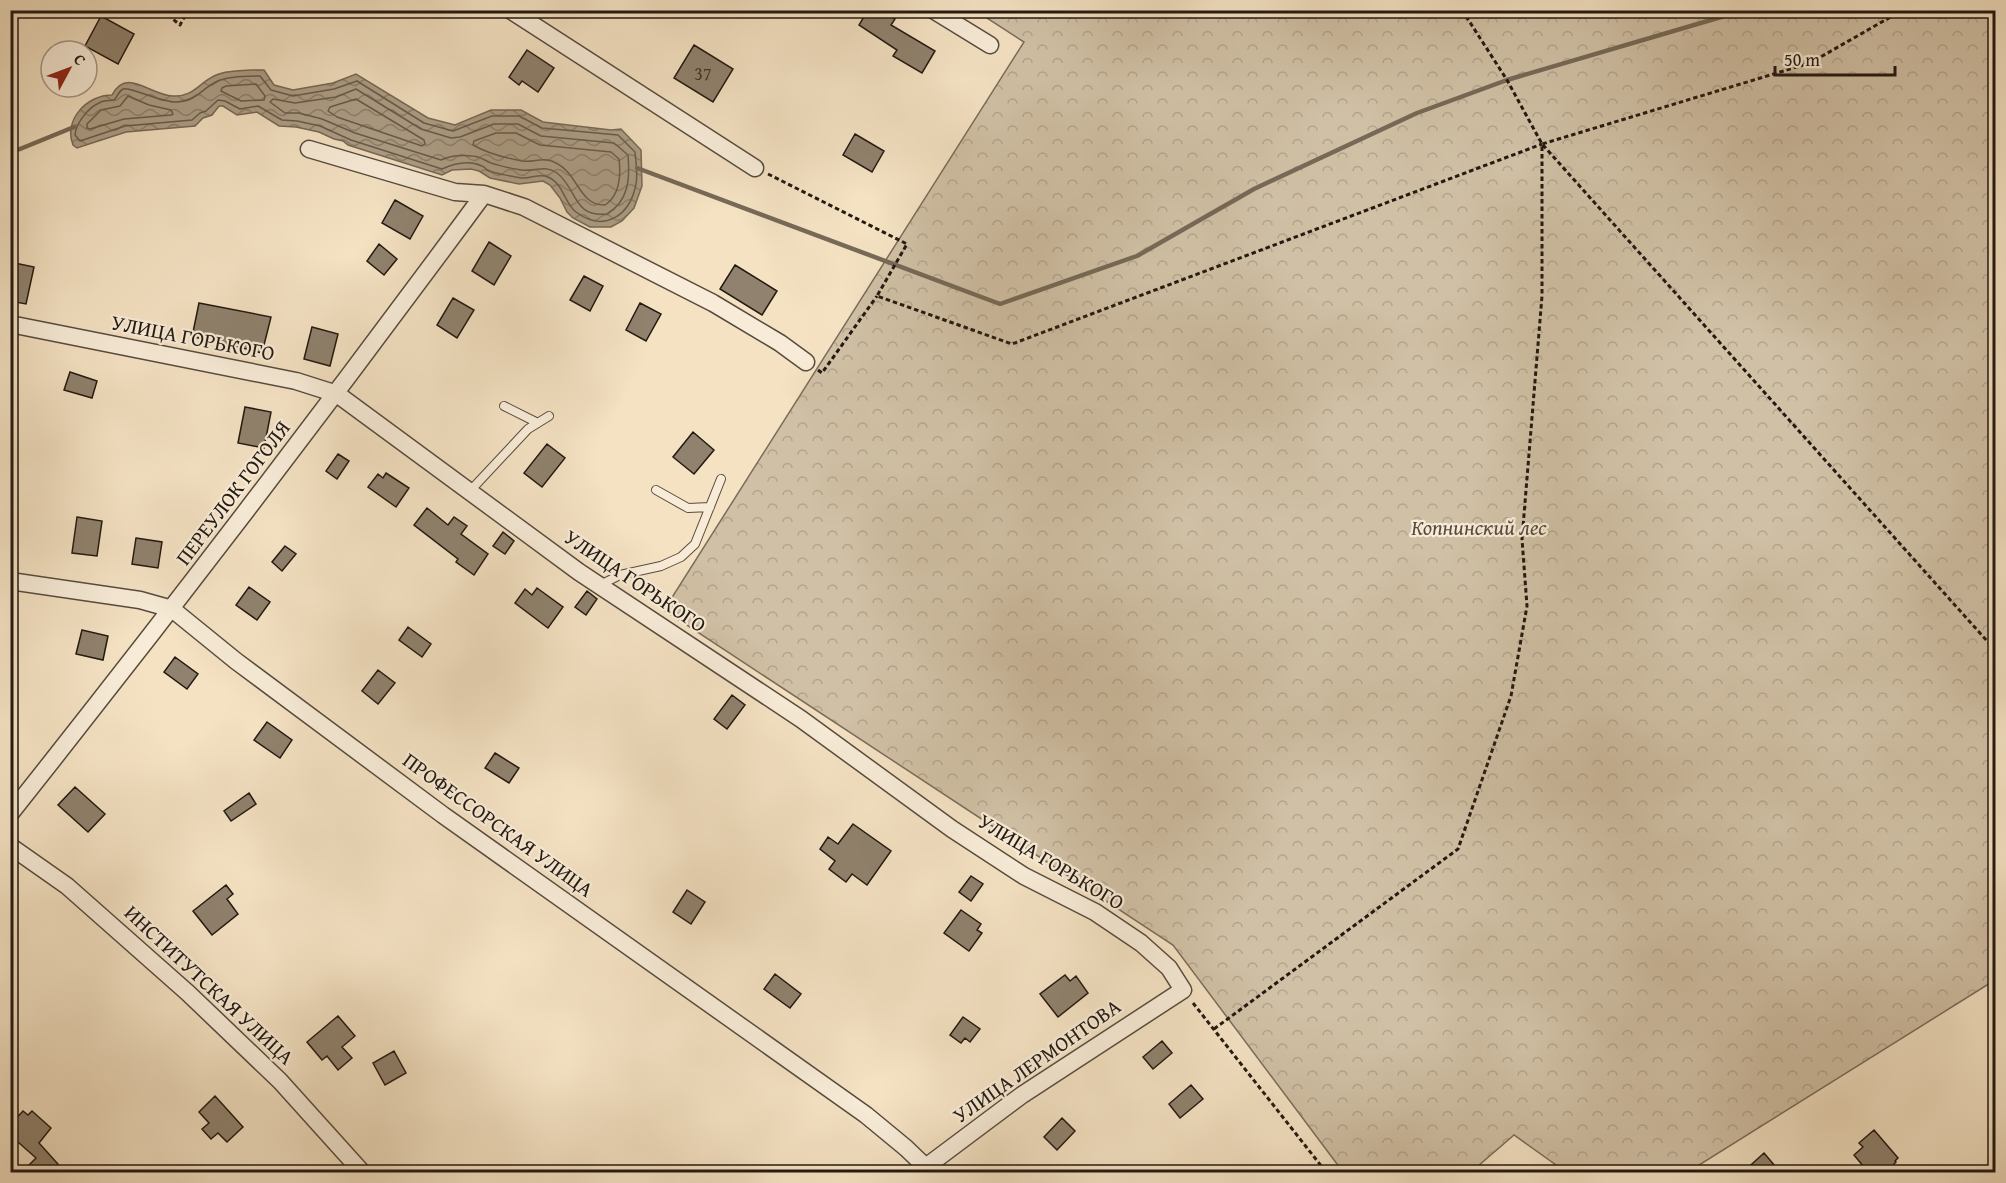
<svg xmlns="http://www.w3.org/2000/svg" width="2006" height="1183" viewBox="0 0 2006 1183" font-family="'Gentium Book Plus',serif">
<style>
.forest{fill:url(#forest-crowns);stroke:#7a6c5b;stroke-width:1.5}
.water{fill:url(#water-waves);stroke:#766957;stroke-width:1.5}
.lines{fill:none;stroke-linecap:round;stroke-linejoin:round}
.shore{stroke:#685c4c;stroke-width:1.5}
.stream{stroke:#766957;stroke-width:4.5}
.building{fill:#90826e;stroke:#231911;stroke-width:1.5}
.lane-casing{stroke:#574b3e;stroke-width:10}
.street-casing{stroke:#574b3e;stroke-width:19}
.path{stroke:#231911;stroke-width:3;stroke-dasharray:4.5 3;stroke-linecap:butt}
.lane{stroke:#f8ecd8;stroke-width:8}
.street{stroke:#f8ecd8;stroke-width:16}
.labels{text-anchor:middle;stroke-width:4.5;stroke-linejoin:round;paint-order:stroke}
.number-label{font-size:18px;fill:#3e3328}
.street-label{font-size:21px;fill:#231911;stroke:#f8ecd8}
.park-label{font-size:21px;font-style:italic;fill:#574b3d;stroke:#f8ecd8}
</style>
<defs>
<pattern id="forest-crowns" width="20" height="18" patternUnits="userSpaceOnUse" patternTransform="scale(1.5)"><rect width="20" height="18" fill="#d0c0a5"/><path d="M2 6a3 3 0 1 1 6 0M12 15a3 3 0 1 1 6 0" fill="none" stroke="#b2a48d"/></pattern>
<pattern id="water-waves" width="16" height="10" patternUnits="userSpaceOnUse" patternTransform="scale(1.5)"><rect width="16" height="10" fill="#ad9e86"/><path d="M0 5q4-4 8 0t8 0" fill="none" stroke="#8c806c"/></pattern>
</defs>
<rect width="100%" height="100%" fill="#f4e2c3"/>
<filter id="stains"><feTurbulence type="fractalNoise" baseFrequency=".00333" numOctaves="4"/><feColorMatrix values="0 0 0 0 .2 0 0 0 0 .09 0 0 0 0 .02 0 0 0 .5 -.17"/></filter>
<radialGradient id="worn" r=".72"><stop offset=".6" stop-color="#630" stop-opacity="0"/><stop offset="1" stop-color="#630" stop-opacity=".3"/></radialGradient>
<path class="forest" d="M 976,11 L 1995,11 L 1995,980 L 1688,1172 L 1566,1172 L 1514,1135 L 1471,1172 L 1343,1172 L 1173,945 L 664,610 L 1024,42 Z"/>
<path class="water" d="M 251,70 L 264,70 L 274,85 L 293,90 L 333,83 L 356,74 L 428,118 L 455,125 L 491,110 L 521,110 L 543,122 L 611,130 L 621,129 L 641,150 L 642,186 L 634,208 L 622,221 L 611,227 L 590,227 L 573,218 L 567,212 L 560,198 L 550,185 L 543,181 L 519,184 L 490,178 L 479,171 L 471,169 L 452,170 L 442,175 L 348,145 L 343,141 L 334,139 L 319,132 L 296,127 L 279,126 L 257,112 L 237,115 L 223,106 L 219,106 L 212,115 L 203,118 L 195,126 L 126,132 L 77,148 L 73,145 C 63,120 87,95 112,95 C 127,67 149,95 173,96 C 193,97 198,84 214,76 C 225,70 240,71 251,70 Z"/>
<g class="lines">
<path class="shore" d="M 260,76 L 271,90 L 293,96 L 334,89 L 357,81 L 424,123 L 453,131 L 492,116 L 519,116 L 542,128 L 618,135 L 635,152 C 636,163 638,174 636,184 C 630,216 604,233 576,212 C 564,203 564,184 548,177 C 540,173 530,179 521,178 C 514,177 495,173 489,171 C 484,169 487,168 482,166 C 469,160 453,164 442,169 L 351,140 L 320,126 L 297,121 L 282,120 L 258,106 L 240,109 L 225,101 L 218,100 L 206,111 L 200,113 L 192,120 L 125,126 L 80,141 L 75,135 C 76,123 88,108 99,103 C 104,100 110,101 114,100 C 117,97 119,91 123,89 C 128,86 163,103 177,102 C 199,100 200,89 218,81 C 229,76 247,76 260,76 Z
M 256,84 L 265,96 L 264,100 L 241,101 L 221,91 L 222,88 L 226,86 Z
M 356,89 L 421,129 L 451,138 L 460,137 L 494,124 L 518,124 L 541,136 L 614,143 L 628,155 C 630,178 629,201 607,214 C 573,218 577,188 557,173 C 544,164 535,172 521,170 C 512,169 502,166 494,164 C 486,162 481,156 472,156 C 461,155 450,156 441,160 L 355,133 L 322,119 L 299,113 L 285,113 L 270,102 L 273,99 L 295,103 L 336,97 Z
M 128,96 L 149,105 L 171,110 L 173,114 L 171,115 L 124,119 L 90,129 L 87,128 L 87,124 L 101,110 L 120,106 Z
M 356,99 L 424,140 L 425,144 L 422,146 L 337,117 L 328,111 L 330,107 Z
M 496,133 L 516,133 L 540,145 L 611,152 L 619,159 C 621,176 620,195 605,205 C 580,206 578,175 558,164 C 543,155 536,163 522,161 C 505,158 487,153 473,145 L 474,141 Z"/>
<path class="stream" d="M 10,151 L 20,149 L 74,127
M 637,168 L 1000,304 L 1137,256 L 1254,189 L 1417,113 L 1507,80 L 1745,10"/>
</g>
<path class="building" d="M 868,10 L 880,10 L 895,19 L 891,25 L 935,51 L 922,73 L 893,56 L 897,50 L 859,25 Z
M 101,16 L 134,34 L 118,64 L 85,46 Z
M 694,45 L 733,69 L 713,102 L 674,78 Z
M 527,50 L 554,68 L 538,92 L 522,81 L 519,85 L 509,77 Z
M 855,134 L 884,151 L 872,172 L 843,155 Z
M 395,200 L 423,216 L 410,239 L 382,223 Z
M 489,242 L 511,256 L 494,285 L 472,271 Z
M 379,244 L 397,259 L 384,275 L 367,261 Z
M 10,262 L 34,267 L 26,304 L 10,301 Z
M 735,265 L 777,291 L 762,315 L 720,289 Z
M 584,276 L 603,286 L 590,311 L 570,300 Z
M 453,298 L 474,310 L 457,338 L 437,325 Z
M 199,303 L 271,317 L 262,353 L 216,341 L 192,337 Z
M 640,303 L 661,314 L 646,341 L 626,330 Z
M 312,327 L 338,334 L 330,366 L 304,359 Z
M 70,372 L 97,381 L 92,398 L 64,390 Z
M 245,407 L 271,412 L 264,448 L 238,443 Z
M 693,432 L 714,450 L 694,474 L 673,457 Z
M 547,444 L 565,458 L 542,487 L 524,473 Z
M 338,454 L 349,461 L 337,479 L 326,471 Z
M 386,473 L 409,488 L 396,507 L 368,487 L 378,474 L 383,478 Z
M 427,508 L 448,525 L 454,517 L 467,526 L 461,534 L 488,554 L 474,575 L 456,562 L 458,559 L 414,525 Z
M 77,517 L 102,521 L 97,556 L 72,553 Z
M 503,532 L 514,541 L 505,554 L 493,546 Z
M 136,538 L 162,542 L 158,568 L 132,564 Z
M 285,546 L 296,554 L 282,571 L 272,562 Z
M 249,587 L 270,602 L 257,620 L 236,605 Z
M 537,588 L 563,607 L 548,628 L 515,603 L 525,589 L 532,595 Z
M 587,591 L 597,599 L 586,615 L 575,607 Z
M 408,627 L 431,644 L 422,657 L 399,640 Z
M 82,630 L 108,636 L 103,660 L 76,654 Z
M 175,657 L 198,674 L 187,689 L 164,672 Z
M 378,670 L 395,683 L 378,704 L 362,691 Z
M 732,695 L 745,705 L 727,729 L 714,719 Z
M 267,722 L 292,740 L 280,758 L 254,740 Z
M 495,753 L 519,768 L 509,783 L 485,768 Z
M 75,787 L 105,814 L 88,832 L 58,805 Z
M 249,793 L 256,804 L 231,821 L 224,811 Z
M 853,824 L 891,851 L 867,885 L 852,874 L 846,882 L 829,869 L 835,861 L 820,849 L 828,837 L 838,844 Z
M 971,876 L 983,884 L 971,901 L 959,892 Z
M 226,885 L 233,894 L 227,899 L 238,914 L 212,935 L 193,911 Z
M 687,890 L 705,902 L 691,924 L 673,912 Z
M 961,910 L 981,924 L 977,930 L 982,933 L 969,951 L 944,933 Z
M 775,974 L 801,994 L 790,1008 L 764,989 Z
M 1065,975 L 1070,981 L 1076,976 L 1088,993 L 1058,1017 L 1040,994 Z
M 338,1016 L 355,1036 L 342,1047 L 352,1058 L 338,1070 L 327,1056 L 322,1060 L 307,1042 Z
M 963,1017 L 980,1029 L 970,1042 L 965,1038 L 961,1043 L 950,1035 Z
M 1162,1041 L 1172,1053 L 1153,1069 L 1143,1057 Z
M 394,1051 L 406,1073 L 385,1085 L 373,1063 Z
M 1191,1085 L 1203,1099 L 1180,1118 L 1169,1104 Z
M 215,1096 L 243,1127 L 227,1142 L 218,1133 L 211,1139 L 202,1129 L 209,1123 L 199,1112 Z
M 23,1111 L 28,1115 L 32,1111 L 51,1128 L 39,1143 L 66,1173 L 36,1173 L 29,1165 L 36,1158 L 10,1135 L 10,1125 Z
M 1062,1118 L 1075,1131 L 1057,1150 L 1044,1137 Z
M 1874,1130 L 1898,1158 L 1895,1161 L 1896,1162 L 1885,1173 L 1869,1173 L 1854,1155 L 1863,1147 L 1859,1143 Z
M 1764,1153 L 1781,1173 L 1742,1173 Z"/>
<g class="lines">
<defs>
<path id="lane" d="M 504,406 L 538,423
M 656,490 L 688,508 L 710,507
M 470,491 L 528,429 L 549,416
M 600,585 L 620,575 L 661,566 L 681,557 L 695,544 L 721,479"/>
<path id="street" d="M 510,10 L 755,168
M 933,10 L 990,45
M 309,149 L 455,192 L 484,194 L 524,207 L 713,303 L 780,343 L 806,362
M 10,324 L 296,381 L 337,394 L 579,572 L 801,719 L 952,829 L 1024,876 L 1095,912 L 1141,943 L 1169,968 L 1183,990 L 1022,1095 L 919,1172
M 10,581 L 140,600 L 172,609 L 236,661 L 443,815 L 866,1115 L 906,1148 L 931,1172
M 10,814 C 172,610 330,403 484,194
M 10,846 L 67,886 L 188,993 L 280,1081 L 362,1172"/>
</defs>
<use href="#lane" class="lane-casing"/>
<use href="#street" class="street-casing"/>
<path class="path" d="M 162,10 L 180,25 L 188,10
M 1462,10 L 1507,80 L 1542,144 L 1996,651
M 768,174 L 907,244 L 877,296 L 1012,344 L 1542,144
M 818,370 L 822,373 L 877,296
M 1193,1003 L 1326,1172
M 1214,1029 L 1458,849 L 1511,696 L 1527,606 L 1522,539 L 1542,296 L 1542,144 L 1810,63 L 1894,15 L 1920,10"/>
<use href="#lane" class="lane"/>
<use href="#street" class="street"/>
</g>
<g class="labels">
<g class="number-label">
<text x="703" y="80">37</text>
</g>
<g class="street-label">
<text transform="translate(193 338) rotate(11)" y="7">УЛИЦА ГОРЬКОГО</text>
<text transform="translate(233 493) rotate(-53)" y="7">ПЕРЕУЛОК ГОГОЛЯ</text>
<text transform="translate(635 581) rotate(34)" y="7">УЛИЦА ГОРЬКОГО</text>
<text transform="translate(498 825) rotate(36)" y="7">ПРОФЕССОРСКАЯ УЛИЦА</text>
<text transform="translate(1051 862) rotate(31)" y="7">УЛИЦА ГОРЬКОГО</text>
<text transform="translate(209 985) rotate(43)" y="7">ИНСТИТУТСКАЯ УЛИЦА</text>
<text transform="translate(1037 1061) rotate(-35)" y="7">УЛИЦА ЛЕРМОНТОВА</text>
</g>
<g class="park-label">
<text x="1479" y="535">Копнинский лес</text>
</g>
</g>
<rect width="2006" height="1183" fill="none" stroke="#f4e2c3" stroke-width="36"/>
<rect x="12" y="12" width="1982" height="1159" fill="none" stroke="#231911" stroke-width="3"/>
<rect x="18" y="18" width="1970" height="1147" fill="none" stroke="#231911" stroke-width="1.5"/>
<g transform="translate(69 69) rotate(49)"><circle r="28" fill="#f8ecd8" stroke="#a39888" stroke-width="1.5"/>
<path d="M0-4.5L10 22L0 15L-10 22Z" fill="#8f2418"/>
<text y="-9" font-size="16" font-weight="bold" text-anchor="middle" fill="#231911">С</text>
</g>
<path d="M1775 66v9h120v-9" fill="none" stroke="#231911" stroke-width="3"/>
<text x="1784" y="66" font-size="18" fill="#231911" stroke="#f8ecd8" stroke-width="4.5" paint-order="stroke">50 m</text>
<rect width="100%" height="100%" filter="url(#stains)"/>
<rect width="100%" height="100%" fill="url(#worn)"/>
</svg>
